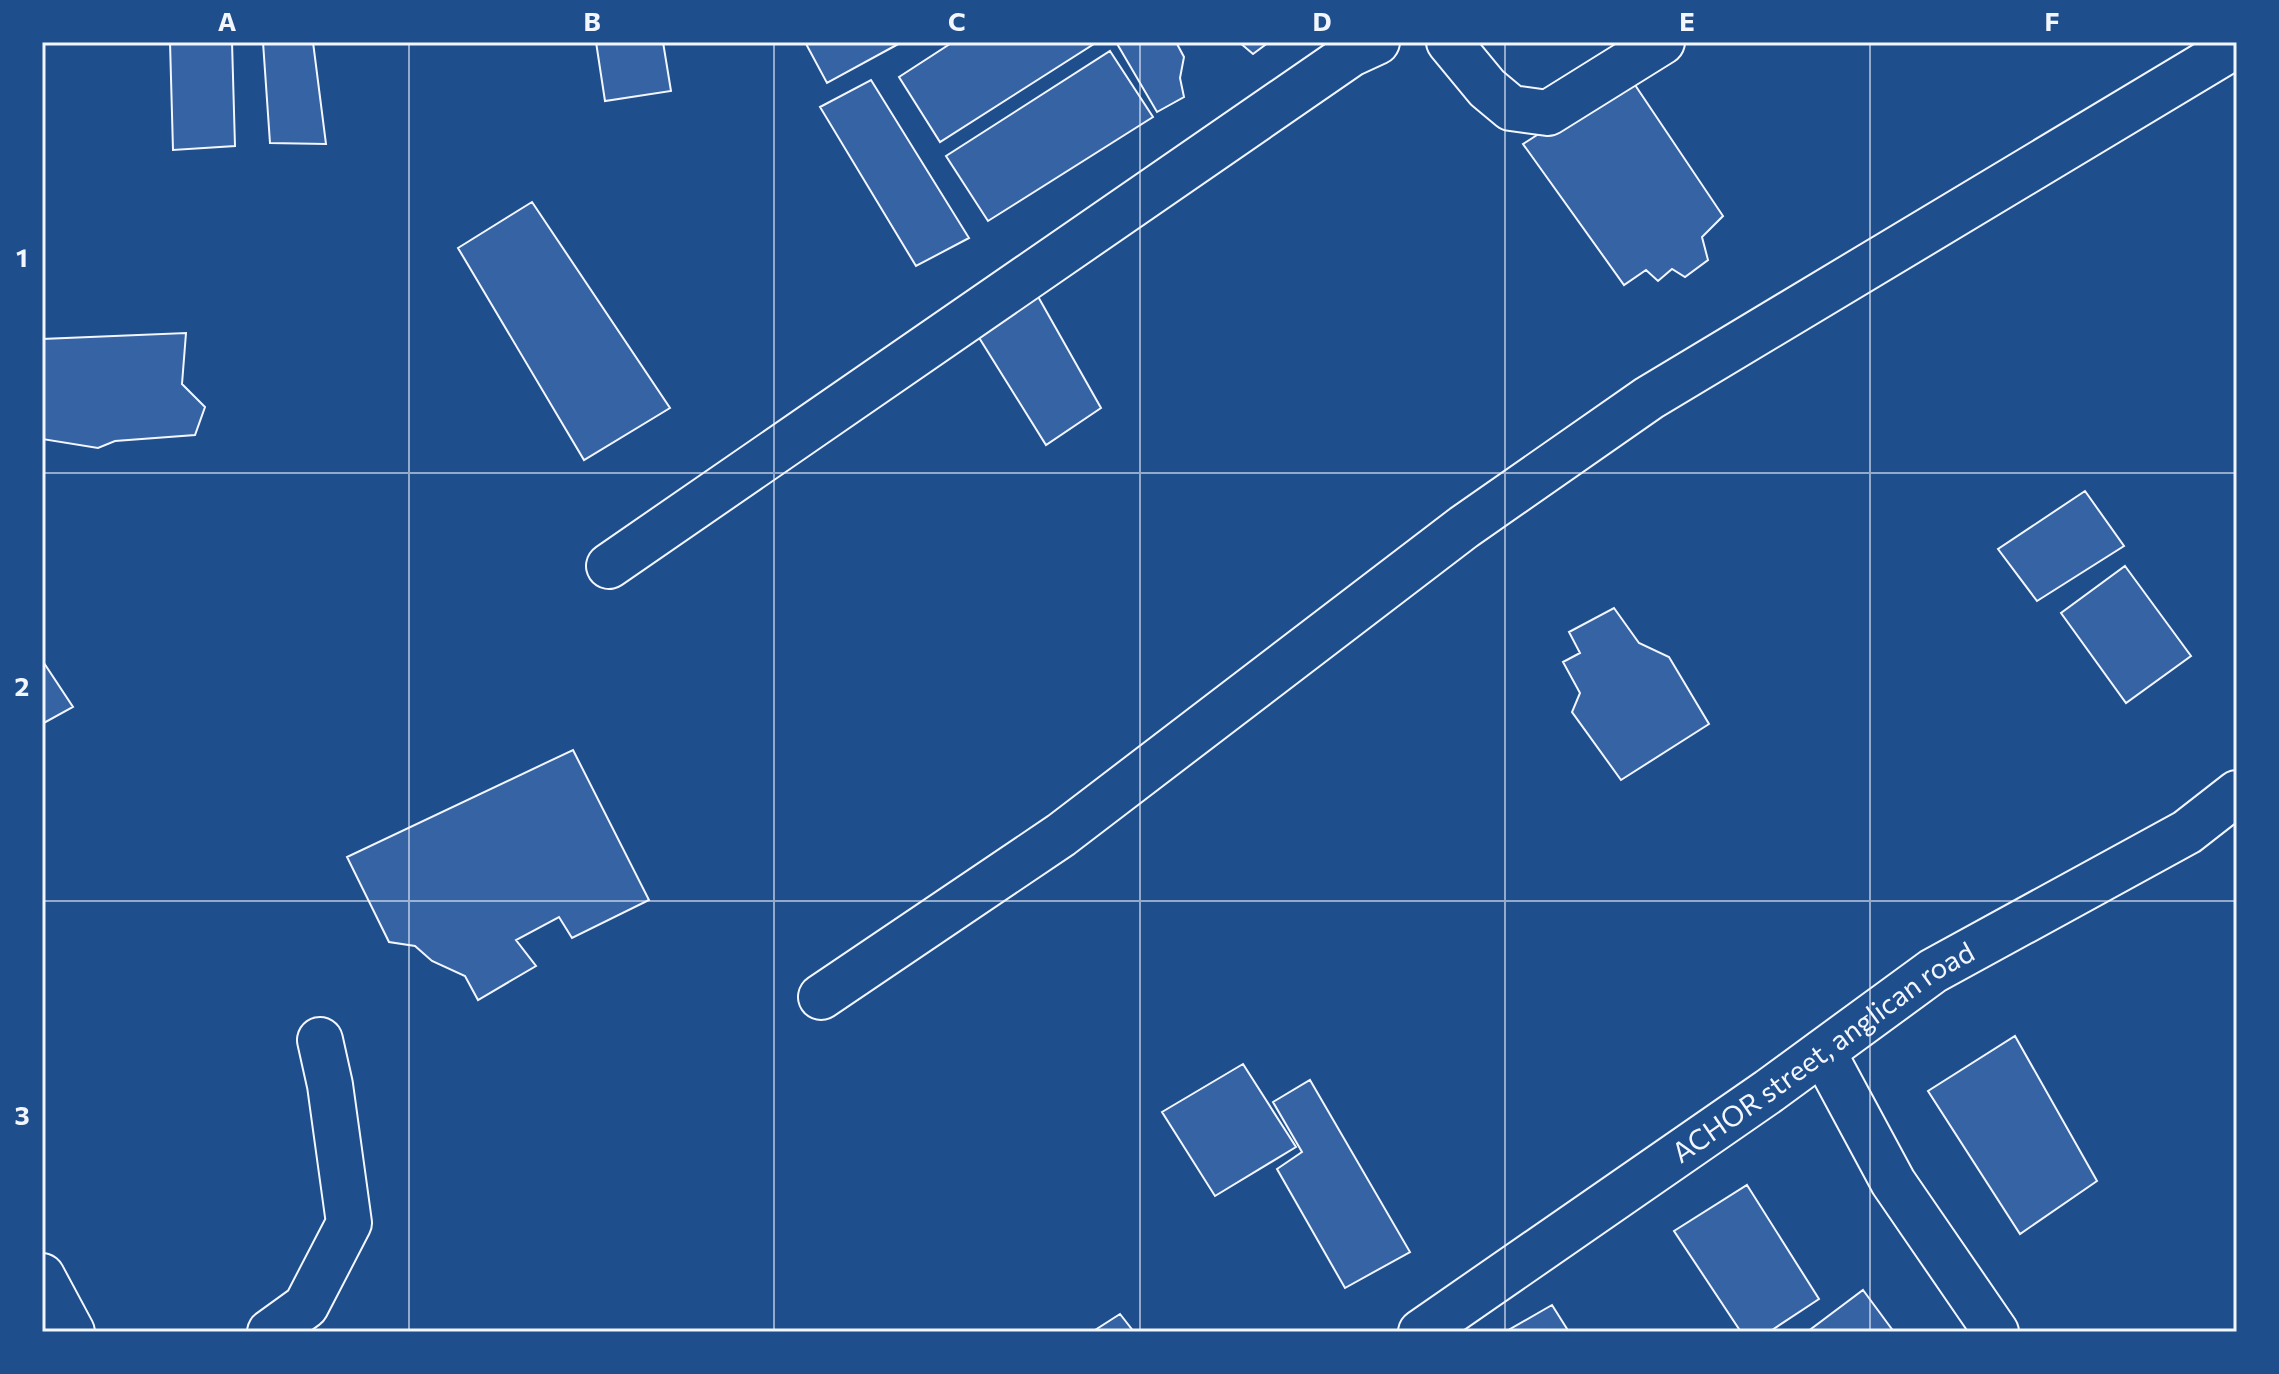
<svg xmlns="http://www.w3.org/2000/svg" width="2279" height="1374" viewBox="0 0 2279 1374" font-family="Commissioner,sans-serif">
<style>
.building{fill:#3563a3;stroke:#f2f6ff;stroke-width:2}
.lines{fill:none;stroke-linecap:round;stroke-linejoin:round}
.street-casing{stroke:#f2f6ff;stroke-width:48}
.street{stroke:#1f4e8c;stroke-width:44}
.grid{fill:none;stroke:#f2f6ff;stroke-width:2;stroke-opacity:0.55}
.labels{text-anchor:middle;stroke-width:6;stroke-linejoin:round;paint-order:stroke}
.street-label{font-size:28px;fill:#f2f6ff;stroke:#1f4e8c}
.neatline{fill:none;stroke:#f2f6ff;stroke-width:3}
.grid-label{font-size:26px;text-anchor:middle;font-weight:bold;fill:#f2f6ff}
</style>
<rect width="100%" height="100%" fill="#1f4e8c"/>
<path class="building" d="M 170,42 L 232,42 L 235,146 L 173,150 Z
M 263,42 L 313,42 L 326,144 L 270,143 Z
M 596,42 L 663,42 L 671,91 L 605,101 Z
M 805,42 L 902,42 L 827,83 Z
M 953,42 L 1097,42 L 940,142 L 899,77 Z
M 1116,42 L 1176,42 L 1184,57 L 1180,78 L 1184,97 L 1157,112 Z
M 1239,42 L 1269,42 L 1253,54 Z
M 1110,51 L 1153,117 L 988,221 L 946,156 Z
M 1629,76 L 1723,216 L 1702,237 L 1708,260 L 1685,277 L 1672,269 L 1658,281 L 1646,270 L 1624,285 L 1523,144 Z
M 871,80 L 969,238 L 916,266 L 820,107 Z
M 532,202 L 670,408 L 584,460 L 458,248 Z
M 1036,293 L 1101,408 L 1046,445 L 978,336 Z
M 186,333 L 182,384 L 205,407 L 195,435 L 115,441 L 98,448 L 42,439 L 42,339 Z
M 2085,491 L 2124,546 L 2037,601 L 1998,549 Z
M 2125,566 L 2191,656 L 2126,703 L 2061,613 Z
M 1614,608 L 1639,643 L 1669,657 L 1709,724 L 1621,780 L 1572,712 L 1580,693 L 1563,662 L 1580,653 L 1569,632 Z
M 42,660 L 73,707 L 42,724 Z
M 573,750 L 649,900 L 572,938 L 559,917 L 516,940 L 536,966 L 478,1000 L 465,976 L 432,961 L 415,946 L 389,942 L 347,857 Z
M 2015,1036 L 2097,1181 L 2020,1234 L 1928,1091 Z
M 1243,1064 L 1296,1147 L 1215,1196 L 1162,1112 Z
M 1310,1080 L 1410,1252 L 1345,1288 L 1277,1169 L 1302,1152 L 1273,1102 Z
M 1747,1185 L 1819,1299 L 1769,1332 L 1741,1332 L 1674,1231 Z
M 1863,1290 L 1894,1332 L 1807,1332 Z
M 1552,1305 L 1569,1332 L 1505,1332 Z
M 1120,1314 L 1134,1332 L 1092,1332 Z"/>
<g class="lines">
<defs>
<g id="street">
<path d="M 1449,42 L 1487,88 L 1511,108 L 1548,113 L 1662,42"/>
<path d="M 609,566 L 1351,54 L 1377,42"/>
<path d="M 821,997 L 1061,835 L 1464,527 L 1649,398 L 2237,45"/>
<path d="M 1823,1052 L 1893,1182 L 1996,1332"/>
<path d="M 42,1276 L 72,1332"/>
<path d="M 270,1332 L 306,1306 L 349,1223 L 330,1085 L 320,1040"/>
<path id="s1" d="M 1421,1332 L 1769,1091 L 1933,971 L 2187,832 L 2237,793"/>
</g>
</defs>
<use href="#street" class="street-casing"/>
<use href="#street" class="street"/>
</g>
<path class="grid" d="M 409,42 L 409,1332M 774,42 L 774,1332M 1140,42 L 1140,1332M 1505,42 L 1505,1332M 1870,42 L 1870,1332M 42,473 L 2237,473M 42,901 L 2237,901"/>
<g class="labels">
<g class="street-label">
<text dy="10" stroke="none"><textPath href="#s1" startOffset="490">ACHOR street, anglican road</textPath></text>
</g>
</g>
<rect width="2279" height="1374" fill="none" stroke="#1f4e8c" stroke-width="88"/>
<rect x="44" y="44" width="2191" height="1286" class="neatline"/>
<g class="grid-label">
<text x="227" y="31">A</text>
<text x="592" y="31">B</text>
<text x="957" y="31">C</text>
<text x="1322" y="31">D</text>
<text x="1687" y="31">E</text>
<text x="2052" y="31">F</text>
<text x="22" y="267">1</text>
<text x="22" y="696">2</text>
<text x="22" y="1125">3</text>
</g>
</svg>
